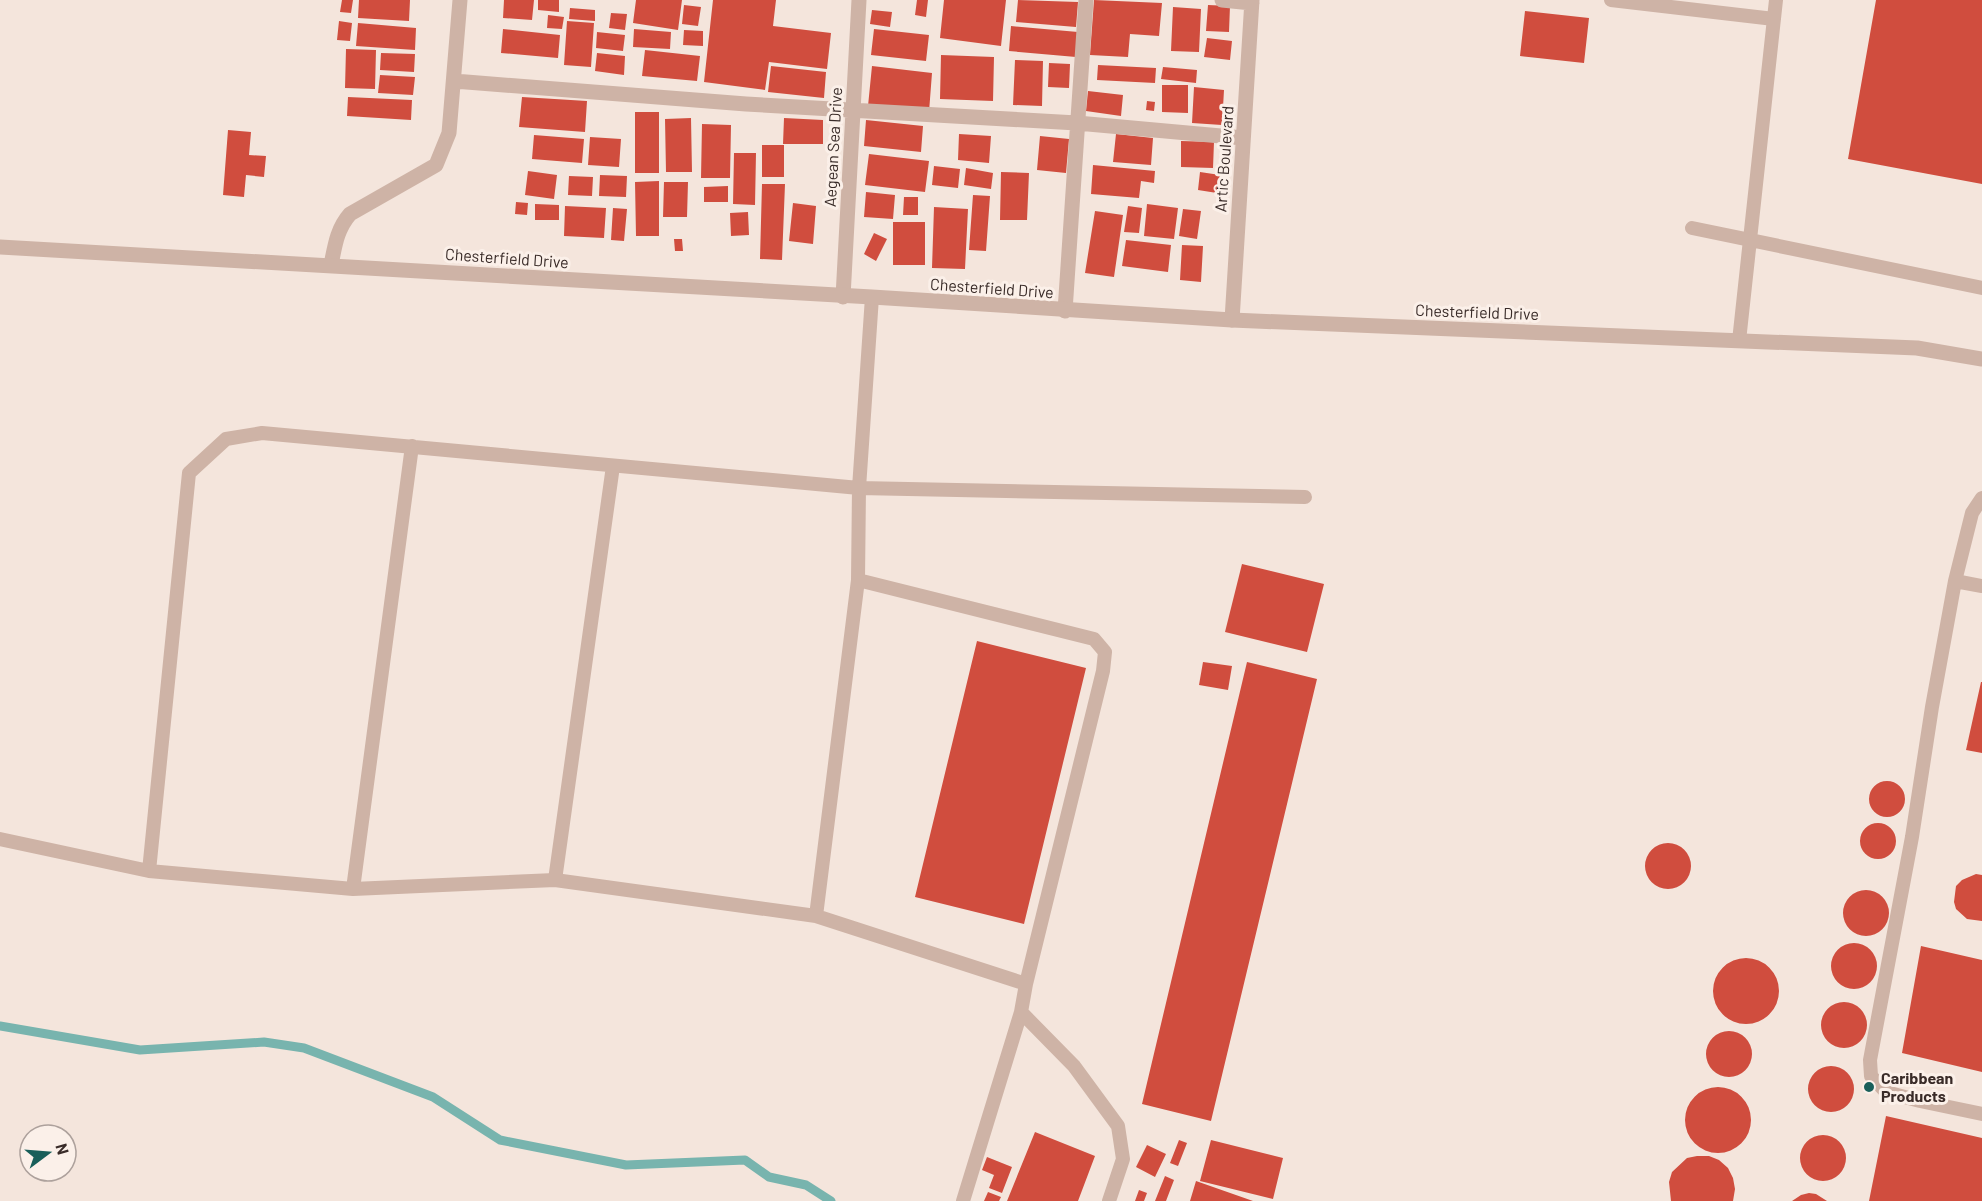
<svg xmlns="http://www.w3.org/2000/svg" width="1982" height="1201" viewBox="0 0 1982 1201" font-family="Barlow,sans-serif">
<style>
.lines{fill:none;stroke-linecap:round;stroke-linejoin:round}
.stream{stroke:#78b4ae;stroke-width:9}
.building{fill:#d04d3e}
.service{stroke:#ceb3a6;stroke-width:14}
.minor{stroke:#ceb3a6;stroke-width:15}
.tertiary{stroke:#ceb3a6;stroke-width:15}
.poi-dot{fill:#195f5a;stroke:#fbf0e9;stroke-width:2}
.labels{text-anchor:middle;stroke-width:6;stroke-linejoin:round;paint-order:stroke}
.street-label{font-size:16px;fill:#392b28;stroke:#fbf0e9}
.poi-label{font-size:16px;font-weight:bold;fill:#392b28;stroke:#fbf0e9;text-anchor:start}
</style>
<rect width="100%" height="100%" fill="#f4e5dc"/>
<g class="lines">
<path class="stream" d="M 0,1026 L 140,1050 L 264,1042 L 304,1048 L 433,1097 L 500,1140 L 626,1165 L 745,1160 L 769,1177 L 806,1185 L 831,1201"/>
</g>
<path class="building" d="M 342,0 L 353,0 L 351,13 L 340,12 Z
M 359,0 L 410,0 L 409,21 L 358,18 Z
M 504,0 L 534,0 L 532,20 L 503,18 Z
M 538,0 L 559,0 L 559,12 L 538,10 Z
M 636,0 L 682,0 L 678,30 L 633,23 Z
M 713,0 L 776,0 L 773,26 L 831,33 L 827,69 L 769,62 L 765,90 L 704,82 Z
M 917,0 L 928,0 L 926,17 L 915,15 Z
M 944,0 L 1006,0 L 1001,46 L 940,38 Z
M 1018,0 L 1078,2 L 1076,27 L 1016,22 Z
M 1094,0 L 1162,3 L 1159,36 L 1130,34 L 1128,57 L 1090,55 Z
M 1876,0 L 1982,0 L 1982,184 L 1848,159 Z
M 684,5 L 701,7 L 698,26 L 682,24 Z
M 1208,5 L 1230,6 L 1229,32 L 1206,31 Z
M 1173,7 L 1201,9 L 1199,52 L 1171,51 Z
M 570,8 L 595,10 L 595,21 L 569,19 Z
M 872,10 L 892,12 L 890,27 L 870,24 Z
M 1525,11 L 1589,18 L 1584,63 L 1520,56 Z
M 611,13 L 627,14 L 625,30 L 609,28 Z
M 548,15 L 564,17 L 562,29 L 547,28 Z
M 339,21 L 352,23 L 350,41 L 337,40 Z
M 567,21 L 594,23 L 591,67 L 564,65 Z
M 358,23 L 416,28 L 415,50 L 356,46 Z
M 1011,26 L 1078,32 L 1076,57 L 1009,51 Z
M 503,29 L 560,35 L 558,58 L 501,53 Z
M 634,29 L 671,32 L 670,49 L 633,47 Z
M 874,29 L 929,35 L 926,61 L 871,55 Z
M 684,30 L 703,31 L 703,46 L 683,45 Z
M 597,32 L 625,35 L 623,51 L 596,48 Z
M 1207,38 L 1232,41 L 1230,60 L 1204,57 Z
M 346,49 L 376,50 L 375,89 L 345,88 Z
M 645,50 L 700,56 L 697,81 L 642,76 Z
M 381,53 L 415,54 L 414,72 L 380,70 Z
M 597,53 L 625,56 L 624,75 L 595,71 Z
M 941,55 L 994,57 L 993,101 L 940,99 Z
M 1015,60 L 1043,61 L 1042,106 L 1013,105 Z
M 1049,63 L 1070,64 L 1069,88 L 1048,87 Z
M 1098,65 L 1156,68 L 1155,83 L 1097,80 Z
M 771,66 L 826,72 L 824,98 L 768,92 Z
M 872,66 L 932,73 L 929,112 L 868,106 Z
M 1163,67 L 1197,70 L 1196,83 L 1161,79 Z
M 380,75 L 415,77 L 413,95 L 378,93 Z
M 1162,85 L 1188,85 L 1188,113 L 1162,112 Z
M 1194,87 L 1224,90 L 1222,125 L 1192,123 Z
M 1088,91 L 1123,95 L 1121,116 L 1086,111 Z
M 348,97 L 412,100 L 411,120 L 347,116 Z
M 522,97 L 587,101 L 585,132 L 519,127 Z
M 1147,101 L 1155,102 L 1154,111 L 1146,110 Z
M 635,112 L 659,112 L 659,173 L 635,173 Z
M 691,118 L 692,172 L 666,172 L 665,119 Z
M 784,118 L 823,120 L 823,144 L 783,144 Z
M 866,120 L 923,126 L 921,152 L 864,146 Z
M 702,124 L 731,125 L 730,178 L 701,178 Z
M 228,130 L 251,132 L 249,155 L 266,156 L 264,177 L 246,175 L 244,197 L 223,195 Z
M 959,134 L 991,136 L 989,163 L 958,160 Z
M 1116,134 L 1153,138 L 1151,165 L 1113,162 Z
M 534,135 L 584,139 L 582,163 L 532,159 Z
M 1040,136 L 1069,139 L 1066,173 L 1037,170 Z
M 590,137 L 621,139 L 619,167 L 588,165 Z
M 1181,141 L 1214,142 L 1213,168 L 1181,167 Z
M 762,145 L 784,145 L 784,177 L 762,177 Z
M 734,153 L 756,153 L 755,205 L 733,204 Z
M 869,154 L 929,161 L 925,192 L 865,185 Z
M 1093,165 L 1155,171 L 1154,183 L 1141,181 L 1139,198 L 1091,194 Z
M 934,166 L 960,169 L 958,188 L 932,185 Z
M 966,168 L 993,173 L 991,189 L 964,185 Z
M 528,171 L 557,175 L 554,199 L 525,195 Z
M 1001,172 L 1029,173 L 1027,220 L 1000,220 Z
M 1200,172 L 1220,175 L 1217,193 L 1198,190 Z
M 600,175 L 627,176 L 626,197 L 599,196 Z
M 569,176 L 593,177 L 592,196 L 568,195 Z
M 659,181 L 659,236 L 636,236 L 635,182 Z
M 664,182 L 688,182 L 687,217 L 663,217 Z
M 762,184 L 785,184 L 782,260 L 760,259 Z
M 728,186 L 728,202 L 704,202 L 704,187 Z
M 866,192 L 895,195 L 893,219 L 864,217 Z
M 973,195 L 990,196 L 986,251 L 969,250 Z
M 904,197 L 918,197 L 918,215 L 903,215 Z
M 516,202 L 528,203 L 527,215 L 515,214 Z
M 793,203 L 816,206 L 813,244 L 789,241 Z
M 535,204 L 559,205 L 559,220 L 535,220 Z
M 1147,204 L 1178,208 L 1174,239 L 1144,236 Z
M 565,206 L 606,208 L 604,238 L 564,236 Z
M 1128,206 L 1142,208 L 1139,233 L 1124,232 Z
M 934,207 L 968,209 L 965,269 L 932,268 Z
M 613,208 L 627,209 L 624,241 L 611,240 Z
M 1183,209 L 1201,211 L 1197,239 L 1179,236 Z
M 1095,211 L 1123,215 L 1114,277 L 1085,273 Z
M 748,212 L 749,235 L 731,236 L 730,213 Z
M 893,222 L 925,222 L 925,265 L 893,265 Z
M 874,233 L 887,239 L 876,261 L 864,254 Z
M 674,239 L 682,239 L 683,251 L 675,251 Z
M 1126,240 L 1171,245 L 1168,272 L 1122,266 Z
M 1182,245 L 1203,246 L 1201,282 L 1180,280 Z
M 1242,564 L 1324,584 L 1307,652 L 1225,632 Z
M 977,641 L 1086,668 L 1024,924 L 915,897 Z
M 1203,662 L 1232,666 L 1228,690 L 1199,685 Z
M 1247,662 L 1317,679 L 1211,1121 L 1142,1104 Z
M 1981,682 L 1982,682 L 1982,753 L 1966,750 Z
M1869 799a18 18 0 1 1 36 0a18 18 0 1 1-36 0Z
M1860 841a18 18 0 1 1 36 0a18 18 0 1 1-36 0Z
M1645 866a23 23 0 1 1 46 0a23 23 0 1 1-46 0Z
M 1976,874 L 1982,875 L 1982,921 L 1967,919 L 1956,909 L 1954,902 L 1956,886 L 1962,880 Z
M1843 913a23 23 0 1 1 46 0a23 23 0 1 1-46 0Z
M1831 966a23 23 0 1 1 46 0a23 23 0 1 1-46 0Z
M 1921,946 L 1982,960 L 1982,1072 L 1902,1053 Z
M1713 991a33 33 0 1 1 66 0a33 33 0 1 1-66 0Z
M1821 1025a23 23 0 1 1 46 0a23 23 0 1 1-46 0Z
M1706 1054a23 23 0 1 1 46 0a23 23 0 1 1-46 0Z
M1808 1089a23 23 0 1 1 46 0a23 23 0 1 1-46 0Z
M1685 1120a33 33 0 1 1 66 0a33 33 0 1 1-66 0Z
M 1886,1116 L 1982,1138 L 1982,1201 L 1869,1201 Z
M 1035,1132 L 1095,1156 L 1078,1201 L 1007,1201 Z
M1800 1158a23 23 0 1 1 46 0a23 23 0 1 1-46 0Z
M 1179,1140 L 1187,1143 L 1178,1166 L 1170,1163 Z
M 1211,1140 L 1283,1158 L 1273,1199 L 1200,1181 Z
M 1147,1145 L 1166,1154 L 1155,1177 L 1136,1167 Z
M 1697,1156 L 1709,1156 L 1719,1160 L 1728,1168 L 1733,1178 L 1735,1189 L 1733,1201 L 1671,1201 L 1669,1182 L 1672,1172 L 1687,1158 Z
M 987,1157 L 1012,1167 L 1002,1193 L 989,1188 L 994,1175 L 982,1170 Z
M 1165,1176 L 1174,1180 L 1166,1201 L 1155,1201 Z
M 1196,1181 L 1253,1201 L 1190,1201 Z
M 1139,1190 L 1147,1193 L 1144,1201 L 1135,1201 Z
M 988,1192 L 1001,1197 L 999,1201 L 984,1201 Z
M 1809,1193 L 1816,1194 L 1827,1201 L 1792,1201 L 1801,1195 Z"/>
<g class="lines">
<path class="service" d="M 1611,0 L 1774,19
M 1692,228 L 1982,288
M 1739,341 L 1776,0
M 1982,498 L 1972,513 L 1955,581 L 1932,707 L 1912,837 L 1870,1060 L 1871,1076 L 1886,1092 L 1920,1101 L 1982,1114
M 858,580 L 1094,639 L 1105,652 L 1103,671 L 1026,984
M 1955,581 L 1982,586
M 0,839 L 149,871 L 353,889 L 555,880 L 816,916 L 1026,984 L 1021,1012 L 963,1201
M 149,871 L 189,473 L 226,439 L 262,433 L 859,488 L 1305,497
M 555,880 L 613,466
M 353,889 L 412,446
M 816,916 L 858,580 L 859,488 L 872,297
M 1021,1012 L 1074,1066 L 1118,1126 L 1123,1159 L 1109,1201"/>
<path class="minor" d="M 1222,0 L 1252,3
M 454,81 L 746,104 L 1077,123 L 1243,138
M 331,265 C 335,245 337,229 350,214 L 436,165 L 449,133 L 460,0
M 843,297 L 859,0
M 1065,311 L 1086,0
M 1232,320 L 1252,0"/>
<path class="tertiary" d="M 0,247 L 872,297 L 1232,320 L 1917,348 L 1982,359"/>
</g>
<circle class="poi-dot" cx="1869" cy="1087" r="6"/>
<g class="labels">
<g class="street-label">
<text transform="translate(833 147) rotate(-87)" y="6">Aegean Sea Drive</text>
<text transform="translate(1224 159) rotate(-86)" y="6">Artic Boulevard</text>
<text transform="translate(507 258) rotate(4)" y="6">Chesterfield Drive</text>
<text transform="translate(992 288) rotate(4)" y="6">Chesterfield Drive</text>
<text transform="translate(1477 312) rotate(2)" y="6">Chesterfield Drive</text>
</g>
<g class="poi-label">
<text x="1881" y="1084">Caribbean<tspan x="1881" dy="18">Products</tspan></text>
</g>
</g>
<g transform="translate(48 1153) rotate(74)"><circle r="28" fill="#fbf0e9" stroke="#ada19c" stroke-width="1.5"/>
<path d="M0-4.5L10 22L0 15L-10 22Z" fill="#195f5a"/>
<text y="-9" font-size="16" font-weight="bold" text-anchor="middle" fill="#392b28">N</text>
</g>
</svg>
